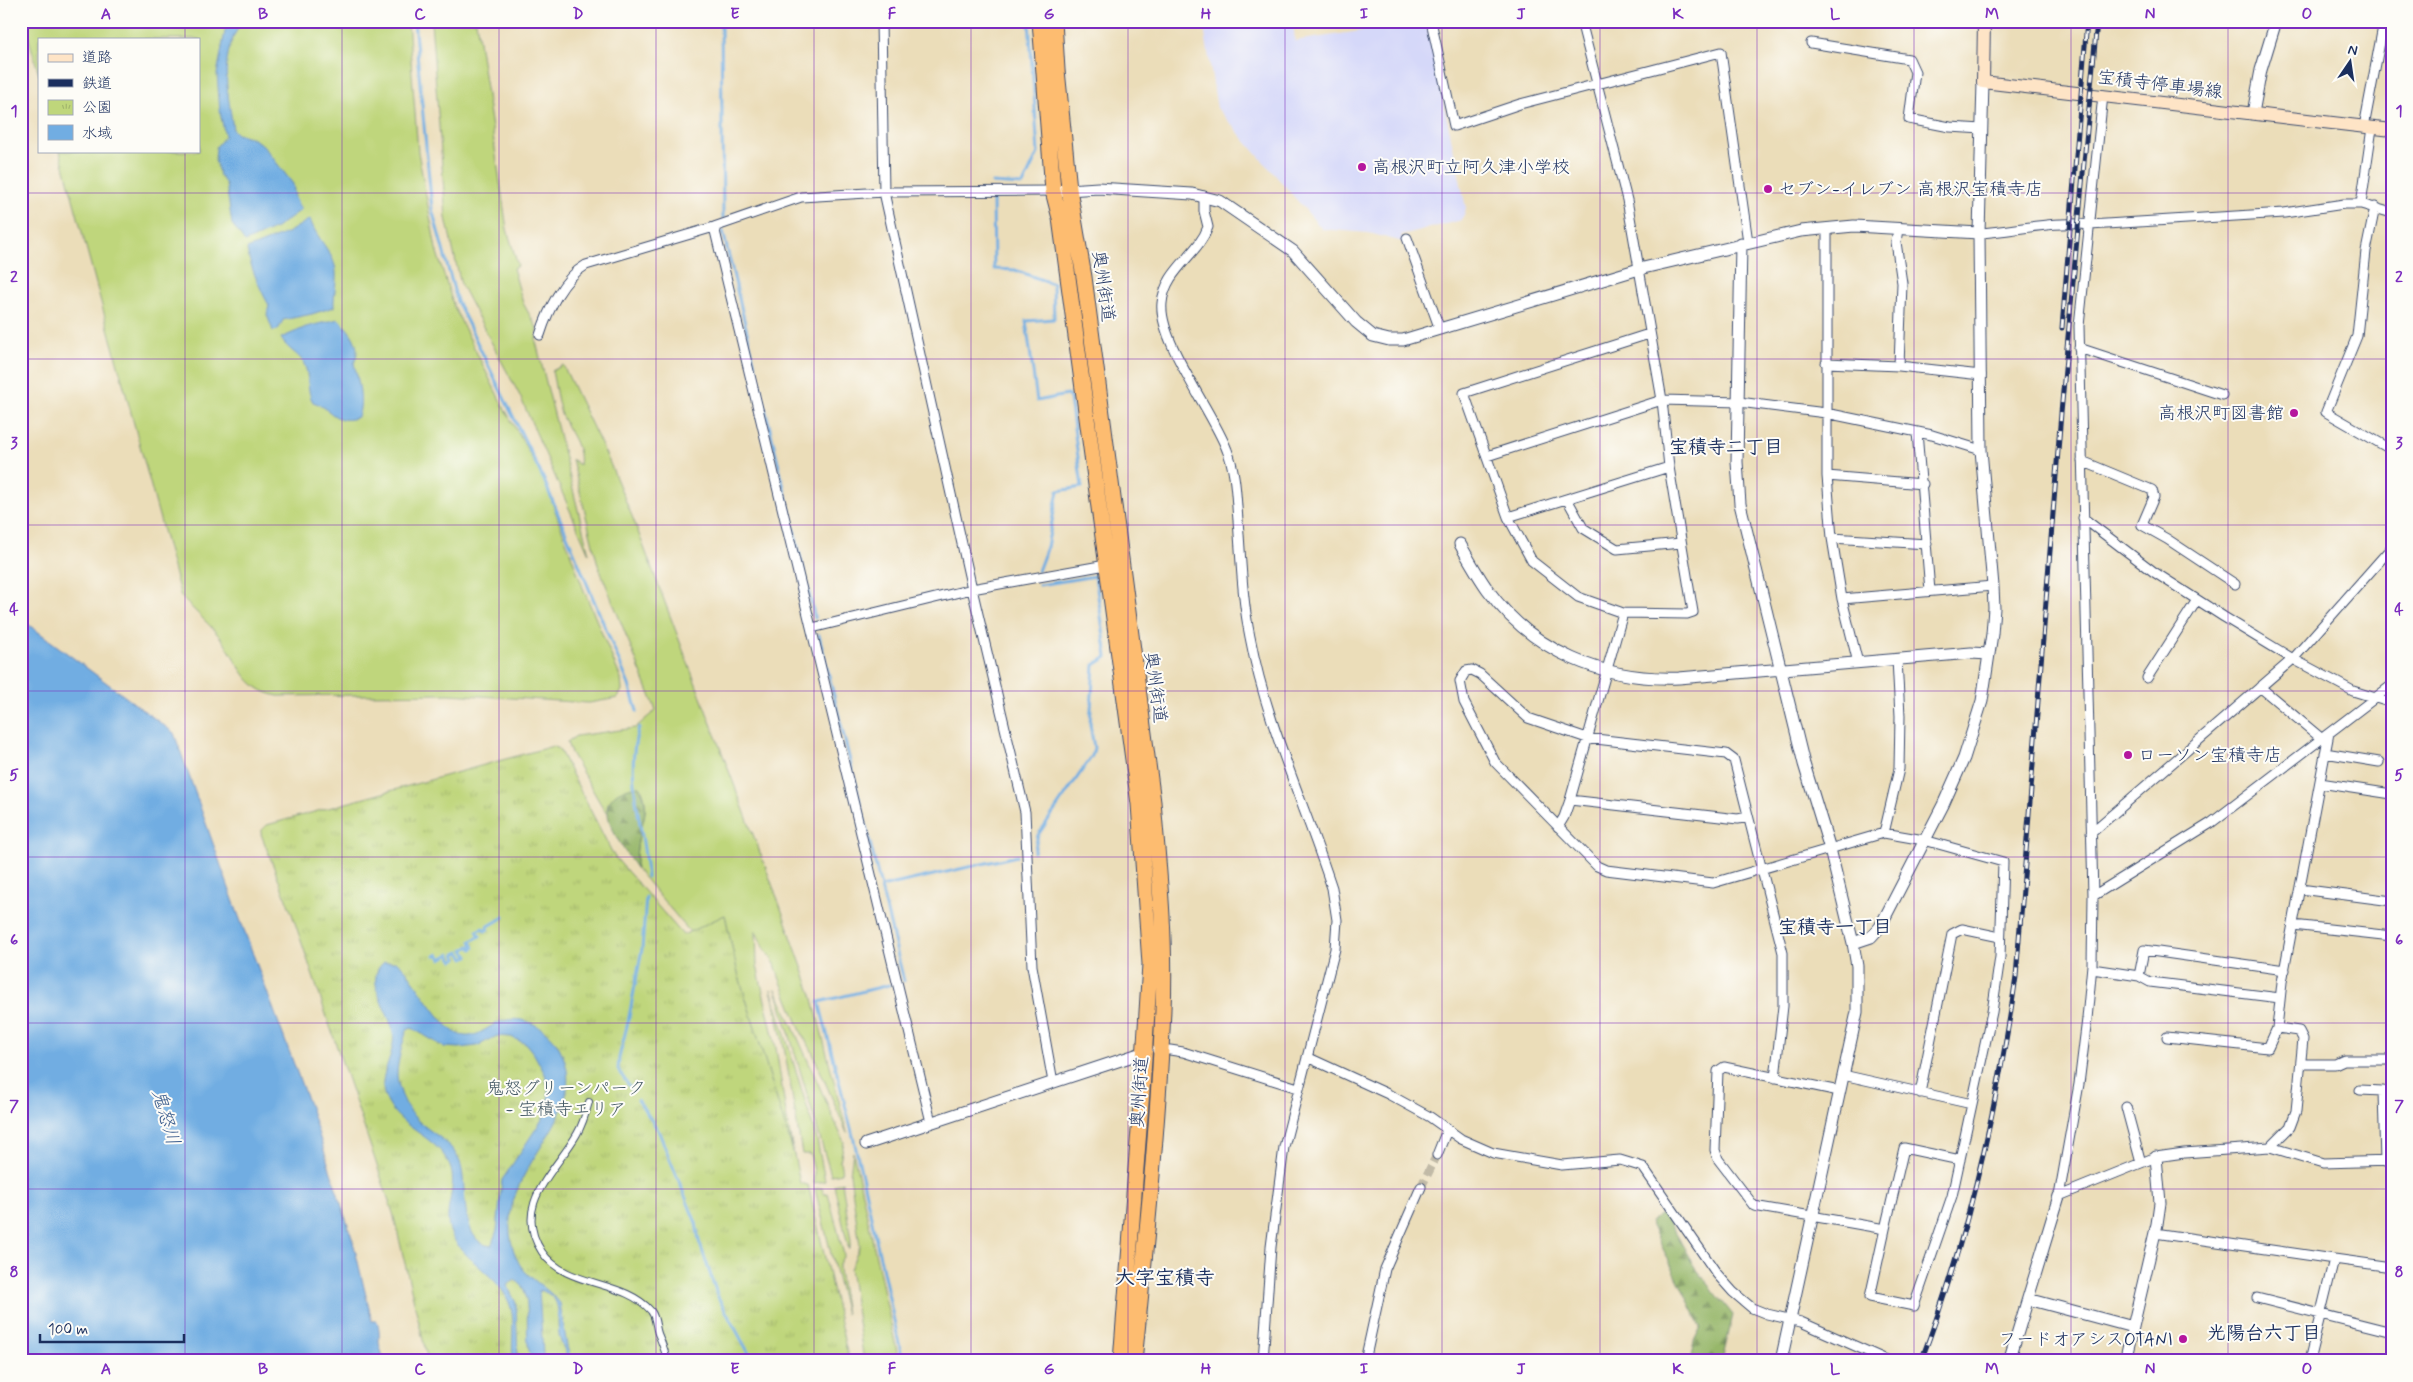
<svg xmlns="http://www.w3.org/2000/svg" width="2413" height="1382" viewBox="0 0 2413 1382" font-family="Mynerve,'Klee One',sans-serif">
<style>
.built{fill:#d5d8f9}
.grass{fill:#bfd67b;stroke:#6d826c}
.forest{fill:url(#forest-firs);stroke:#597364}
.park{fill:url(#park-tufts);stroke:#6d826c}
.water{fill:#71ade2;stroke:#466ea0;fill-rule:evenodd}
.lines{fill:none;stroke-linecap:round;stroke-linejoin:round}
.stream{stroke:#71ade2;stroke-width:3}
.minor-tunnel{stroke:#c1baa7;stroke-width:9;stroke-dasharray:9 4.5;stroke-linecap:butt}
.pedestrian-casing{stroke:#3a496c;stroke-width:8}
.minor-casing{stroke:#3a496c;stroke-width:11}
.tertiary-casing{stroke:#3a496c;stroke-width:13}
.secondary-casing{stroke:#3a496c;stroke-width:14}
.trunk-casing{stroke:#3a496c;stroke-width:17}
.pedestrian{stroke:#fff;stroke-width:6}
.minor{stroke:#fff;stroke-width:9}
.tertiary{stroke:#fff;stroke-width:11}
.secondary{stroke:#fee4c6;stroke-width:12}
.trunk{stroke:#fdbc70;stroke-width:15}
.rail-casing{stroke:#1b2f5e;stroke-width:5}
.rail{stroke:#fdfcf7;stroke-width:3;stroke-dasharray:9;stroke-linecap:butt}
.grid{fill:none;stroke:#7b2cbf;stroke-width:1;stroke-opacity:0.55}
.poi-dot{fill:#b5179e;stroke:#fdfcf7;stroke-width:2}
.labels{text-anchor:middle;stroke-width:4;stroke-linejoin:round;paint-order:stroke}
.street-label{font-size:18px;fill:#1b2f5e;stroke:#fdfcf7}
.poi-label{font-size:18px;fill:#1b2f5e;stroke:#fdfcf7;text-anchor:start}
.park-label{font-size:18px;fill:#445965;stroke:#fdfcf7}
.neighbourhood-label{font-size:19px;font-weight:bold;fill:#1b2f5e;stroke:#fdfcf7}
.water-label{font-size:19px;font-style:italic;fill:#395b8c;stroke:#fdfcf7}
.quarter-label{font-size:20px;font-weight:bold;fill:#1b2f5e;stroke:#fdfcf7}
.neatline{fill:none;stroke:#7b2cbf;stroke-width:2}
.grid-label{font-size:16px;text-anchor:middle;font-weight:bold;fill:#7b2cbf}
</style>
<defs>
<pattern id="forest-firs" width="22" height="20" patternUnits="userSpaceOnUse" patternTransform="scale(1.25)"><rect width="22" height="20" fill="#97b76b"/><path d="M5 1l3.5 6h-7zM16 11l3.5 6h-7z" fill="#7a955b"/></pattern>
<pattern id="park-tufts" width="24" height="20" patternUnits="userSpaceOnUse" patternTransform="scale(1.25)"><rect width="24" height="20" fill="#bfd67b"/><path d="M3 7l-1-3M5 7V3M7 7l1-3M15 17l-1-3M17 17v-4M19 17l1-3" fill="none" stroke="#a4b86d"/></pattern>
</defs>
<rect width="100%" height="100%" fill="#fdfcf7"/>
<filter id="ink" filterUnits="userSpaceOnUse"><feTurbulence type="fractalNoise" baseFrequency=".02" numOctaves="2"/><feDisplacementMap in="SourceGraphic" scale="10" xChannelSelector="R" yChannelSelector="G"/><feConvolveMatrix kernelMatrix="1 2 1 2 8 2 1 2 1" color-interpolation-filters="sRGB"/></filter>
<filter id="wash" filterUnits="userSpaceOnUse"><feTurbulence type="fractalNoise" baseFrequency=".0096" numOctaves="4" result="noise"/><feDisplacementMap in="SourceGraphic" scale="20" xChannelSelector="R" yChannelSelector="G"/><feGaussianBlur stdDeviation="1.12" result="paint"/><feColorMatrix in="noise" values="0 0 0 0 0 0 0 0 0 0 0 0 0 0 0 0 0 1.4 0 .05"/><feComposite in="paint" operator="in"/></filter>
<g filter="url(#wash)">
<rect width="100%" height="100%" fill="#ebddb9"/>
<path class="built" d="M 1203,21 L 1293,21 L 1295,41 L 1426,21 L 1466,208 L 1462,220 L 1401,235 L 1403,242 L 1369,233 L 1322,229 L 1217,108 Z"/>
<path class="grass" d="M 24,21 L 408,21 L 418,152 L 436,249 L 454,307 L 502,404 L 544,480 L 583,588 L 621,679 L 622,690 L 618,698 L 589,703 L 450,694 L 278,696 C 243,689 240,662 220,637 C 208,623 194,610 181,597 L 60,151 L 199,151 L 199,39 L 39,39 L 39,75 Z
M 431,21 L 476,21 L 507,229 L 518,266 L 513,268 L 523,303 L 537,328 L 536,342 L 589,554 L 520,396 L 461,285 L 446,218 Z
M 563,365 L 609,461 L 634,521 L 778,900 L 812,995 L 847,1133 L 811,1049 L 803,1036 L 779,977 L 775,964 L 763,947 L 756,931 L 757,966 L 776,1048 L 787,1120 L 794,1155 L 737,970 L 725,915 L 690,932 L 636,868 C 636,861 636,855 637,848 C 639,824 653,810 640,786 L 608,803 L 606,813 L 570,751 L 567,742 L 576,736 L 635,728 L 656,710 L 598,565 L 572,459 L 579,465 C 582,445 568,432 561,414 C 557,400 555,385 552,371 Z
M 771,989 L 817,1140 L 825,1181 L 814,1183 L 814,1171 L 810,1154 L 802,1154 L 784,1047 Z
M 776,989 L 844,1142 L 840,1161 L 842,1173 L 831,1175 Z
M 853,1152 L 899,1361 L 864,1361 L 850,1269 L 860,1246 L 850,1174 Z
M 842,1182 L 851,1241 L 849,1250 L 834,1185 Z
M 822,1188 L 824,1194 L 828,1193 L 844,1255 L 839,1264 L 839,1270 L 846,1314 L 815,1189 Z"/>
<path class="forest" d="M 639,786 C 653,810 639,823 637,848 C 636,854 636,861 636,868 C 617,839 582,794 639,786 Z
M 1664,1212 L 1694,1266 L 1733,1315 L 1722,1361 L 1690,1361 L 1694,1341 L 1701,1327 L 1650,1222 Z"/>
<path class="park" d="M 553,746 L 559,749 L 614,856 L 683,935 L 725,915 L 737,970 L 794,1155 L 800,1183 L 808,1185 L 849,1361 L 428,1361 L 393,1213 L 292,914 L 261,834 L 262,830 L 267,825 Z"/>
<path class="water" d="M 227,21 L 235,21 L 238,28 C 218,63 229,93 233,130 L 237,134 L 250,137 L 263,145 L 293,184 L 295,198 L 301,210 L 276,228 L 245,242 L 232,224 L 226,184 L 220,176 L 215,160 L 216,147 L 225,136 L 220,112 L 217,74 Z
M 310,219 C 315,235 326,245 333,260 C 340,275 333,292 334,307 L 312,314 L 283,320 L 278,330 L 273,331 L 267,315 L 269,305 C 262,294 248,261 247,249 L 289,232 Z
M 338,319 C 350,330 363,346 354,363 C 358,380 364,400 358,417 C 334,426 332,408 313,402 C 306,391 310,376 304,364 C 301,355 286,349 281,338 L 306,327 Z
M 21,619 L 174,733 L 237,911 L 311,1110 L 353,1241 L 372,1321 L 377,1321 C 380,1330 379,1335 379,1343 C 380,1349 383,1355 384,1361 L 21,1361 Z
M 384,962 L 397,962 L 403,967 C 417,983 441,1026 458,1034 C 476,1042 487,1025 503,1021 C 525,1014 550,1030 560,1049 C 598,1124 482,1172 516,1257 C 524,1278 547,1286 560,1303 L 567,1346 L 571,1361 L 569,1361 C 567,1353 562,1347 560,1339 C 554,1318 567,1298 539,1290 L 543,1354 L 548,1361 L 533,1361 C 520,1341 537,1290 515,1280 L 507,1285 L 516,1303 L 518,1361 L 513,1361 C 511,1343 515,1324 511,1308 C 501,1274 462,1262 450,1231 C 441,1205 465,1182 443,1154 C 428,1134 397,1125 386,1099 C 375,1075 397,1056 393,1032 C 390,1011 362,981 384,962 ZM 412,1028 L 444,1047 L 459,1048 L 477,1046 L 497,1036 L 511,1037 L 526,1044 L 534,1054 L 545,1074 L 548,1085 L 549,1109 L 502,1180 L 497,1230 L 491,1246 C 458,1243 468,1183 460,1162 C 452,1143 438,1137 423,1125 C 409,1115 398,1092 397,1075 C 397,1062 403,1042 407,1030 Z"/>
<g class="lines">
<path class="stream" d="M 414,21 L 432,209 L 457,301 L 544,480 L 629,685 L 637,711
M 721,21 L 723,218
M 992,183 L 1023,185 L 1038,153 L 1029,21
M 993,199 L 994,269 L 1015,270 L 1053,284 L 1054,319 L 1026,321 L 1037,401 L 1067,395 L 1070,398 L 1082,487 L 1058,491 L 1047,547 L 1038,571
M 723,231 L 815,618
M 819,635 L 904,981
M 639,727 C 623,777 645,827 647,877
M 1034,852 L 1038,835 L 1092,756 L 1094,748 L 1090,724 L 1094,665 L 1107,657 L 1095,576 L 1039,585
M 881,887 L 1017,856
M 435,956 L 438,954 L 441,959 L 450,954 L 453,961 L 457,958 L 455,954 L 460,952 L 464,958 L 468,956 L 464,950 L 470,946 L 472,949 L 474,948 L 471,941 L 480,936 L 477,931 L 483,928 L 485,931 L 488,929 L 487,927 L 504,917
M 889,985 L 819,1002 L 854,1140 L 903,1361
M 632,1090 L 618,1070 L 619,1058 L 628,1022 L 642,949 L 646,897
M 638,1100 L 658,1130 L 696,1223 L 699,1241 L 718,1297 L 753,1361"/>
</g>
</g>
<g filter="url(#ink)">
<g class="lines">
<path class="minor-tunnel" d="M 1421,1187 L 1437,1155"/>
<defs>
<path id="pedestrian" d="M 589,1102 C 586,1113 583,1124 577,1134 C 556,1171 511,1205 542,1252 C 566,1288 624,1279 651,1311 C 657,1319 655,1328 659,1336 C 663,1346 665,1349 667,1361"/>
<path id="minor" d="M 881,21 L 884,192 L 972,589 L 1025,812 L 1032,966 L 1053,1082
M 1431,21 L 1454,126 L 1520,104 L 1721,52 L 1748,242
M 1581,21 L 1627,200 L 1662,400 L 1669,467 L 1693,612 L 1687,614 L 1623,613 L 1578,597 L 1532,561 L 1508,517 L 1464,393 L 1649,334
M 1811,43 L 1909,59 L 1915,72 L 1909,119 L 1950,127 L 1982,129
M 2364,127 L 2384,21
M 1204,196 L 1204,211 L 1208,227 C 1198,255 1165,270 1162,303 C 1158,341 1213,412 1227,450 C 1236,472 1236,497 1238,520 C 1241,559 1242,598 1250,637 C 1266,723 1305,805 1332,888 L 1337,920 L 1335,949 L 1284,1147 L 1271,1247 L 1263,1361
M 2361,204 L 2372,128
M 2375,207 L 2366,251 L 2357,336 L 2326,412 L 2392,450
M 714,227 L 931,1122
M 1827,229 L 1827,476 L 1832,538 L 1842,599 L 1993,586
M 1979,233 C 2016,231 2053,220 2090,225 L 2284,213 L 2344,204 L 2361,204 L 2392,213
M 1407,238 L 1439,327
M 540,335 C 548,310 563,278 586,265 L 714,227 L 801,197 L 884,192 L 1053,191
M 2079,348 L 2222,395
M 1826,363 L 1899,366 L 1902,283 L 1896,242 L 1898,229
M 1899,366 L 1981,375
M 1917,432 L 1930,591
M 1487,456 L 1662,400 L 1739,402 L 1826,413 L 1932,435 L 1981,450
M 2082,461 L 2152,490 L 2154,497 L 2142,525 L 2167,539 L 2235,584
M 1827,476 L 1923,484
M 1567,499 L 1583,528 L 1617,549 L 1681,543
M 1508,517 L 1669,467
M 2083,518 L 2154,572 L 2224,617 L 2293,659 L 2353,691 L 2392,703
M 1832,538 L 1927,544
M 1842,599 L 1858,663
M 812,628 L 972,589 L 1106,565
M 2147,678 L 2197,600
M 2260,687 L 2322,739
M 2325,753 L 2379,762
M 2320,783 L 2392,794
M 1570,800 L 1738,819 L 1748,817
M 1558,827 L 1564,817 L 1570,800 L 1623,613
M 1884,833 L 1899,769 L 1900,716 L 1897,659
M 2091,833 L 2293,659 L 2392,547
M 2300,889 L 2392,901
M 2093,896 L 2211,823 L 2392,685
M 2293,925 L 2392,936
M 2092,969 L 2139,976 L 2150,982 L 2280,998
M 2139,976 L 2144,950 L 2285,970
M 2167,1037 L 2268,1048 L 2277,1028
M 1157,1050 L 1170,1050 L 1183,1052 L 1298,1088
M 1307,1057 L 1388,1094 L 1430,1117 L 1461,1139 L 1493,1153 L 1562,1165 L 1620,1160 L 1643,1167 L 1717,1274 L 1733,1292 L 1752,1308 L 1767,1314 L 1801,1322 L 1889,1361
M 2301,1064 L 2335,1064 L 2344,1060 L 2392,1060
M 1843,1075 L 1972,1104
M 1775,1078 L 1783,1006 L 1783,953 L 1734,760 L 1726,754 L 1587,738 L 1528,718 L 1480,674 L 1472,670 L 1466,671 L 1460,681 L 1464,702 L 1495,762 L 1597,866 L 1606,870 L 1713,883 L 1884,833 L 1924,840 L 2003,862 L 2000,957 L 1992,1012 L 1952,1196 L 1914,1306 L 1870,1297 L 1885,1229 L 1754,1206 L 1718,1159 L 1715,1150 L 1718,1071 L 1724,1067 L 1839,1091
M 2360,1090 L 2383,1091 L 2385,1162
M 1920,1093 L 1952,934 L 1962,929 L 2000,937
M 2126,1107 L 2141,1163
M 2270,1147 L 2290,1127 L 2296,1111 L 2303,1039 L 2299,1031 L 2277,1028 L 2282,982 L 2329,733
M 1437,1155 L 1447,1130
M 2059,1196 L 2079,1084 L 2087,1019 L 2092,965 L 2093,896 L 2079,326 L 2103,95
M 2059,1196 L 2156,1157 L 2184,1153 L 2270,1147 L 2323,1163 L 2392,1161
M 1885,1229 L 1904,1148 L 1960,1160
M 2155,1233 L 2334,1259 L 2309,1361
M 2334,1259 L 2392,1267
M 2257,1298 L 2392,1332
M 1365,1361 L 1385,1269 L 1421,1187"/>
<path id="tertiary" d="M 2253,113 L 2261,70 L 2276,21
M 1053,191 L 1098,188 L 1192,194 L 1220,201 L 1293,251 L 1356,322 L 1373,336 L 1389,340 L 1403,340 L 1639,269 L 1801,231 L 1854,226 L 1979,233
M 1741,244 L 1737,462 L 1740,504 L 1804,764 L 1830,849 L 1853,943
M 1460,544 C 1469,560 1478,576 1488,590 C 1533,652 1604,681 1679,678 L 1971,653 L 1989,654
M 866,1144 L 1145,1052
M 2028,1299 L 2133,1327
M 1781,1361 L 1857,1012 L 1857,966 L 1853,943 L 1871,937 L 1880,927 L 1943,805 L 1964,758 L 1982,701 L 1992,634 L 1994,608 L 1993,586 L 1981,450 L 1979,233 L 1983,82
M 2009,1361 L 2059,1196
M 2125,1361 L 2157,1224 L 2160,1203 L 2156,1157"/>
<path id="secondary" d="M 1984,21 L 1983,82 L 2392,130"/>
<path id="trunk" d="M 1040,21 L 1053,191 L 1060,218 L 1139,804 L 1150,964 L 1142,1091 L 1121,1361
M 1054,21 L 1057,70 L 1069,189 L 1084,277 L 1153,802 C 1159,871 1166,941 1163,1010 C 1158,1127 1146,1244 1134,1361"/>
</defs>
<use href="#pedestrian" class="pedestrian-casing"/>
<use href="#minor" class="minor-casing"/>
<use href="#tertiary" class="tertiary-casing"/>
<use href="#secondary" class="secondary-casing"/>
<use href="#trunk" class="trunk-casing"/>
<use href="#pedestrian" class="pedestrian"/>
<use href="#minor" class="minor"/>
<use href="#tertiary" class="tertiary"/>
<use href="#secondary" class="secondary"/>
<use href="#trunk" class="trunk"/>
<defs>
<path id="rail" d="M 2062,328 L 2087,21
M 1921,1361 C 1968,1238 1997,1108 2016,977 L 2061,413 L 2097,21"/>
</defs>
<use href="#rail" class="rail-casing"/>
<use href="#rail" class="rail"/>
</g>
</g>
<path class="grid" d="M 185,21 L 185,39M 342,21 L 342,1361M 499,21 L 499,1361M 656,21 L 656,1361M 814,21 L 814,1361M 971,21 L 971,1361M 1128,21 L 1128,1361M 1285,21 L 1285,1361M 1442,21 L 1442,1361M 1600,21 L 1600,1361M 1757,21 L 1757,1361M 1914,21 L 1914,1361M 2071,21 L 2071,1361M 2228,21 L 2228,1361M 185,151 L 185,1361M 21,193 L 2392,193M 21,359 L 2392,359M 21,525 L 2392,525M 21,691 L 2392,691M 21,857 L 2392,857M 21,1023 L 2392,1023M 21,1189 L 2392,1189"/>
<g class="poi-dot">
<circle cx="1362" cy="167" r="5"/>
<circle cx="1768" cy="189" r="5"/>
<circle cx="2294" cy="413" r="5"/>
<circle cx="2128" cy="755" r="5"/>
<circle cx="2183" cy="1339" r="5"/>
</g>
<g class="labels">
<g class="street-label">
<text transform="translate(2160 84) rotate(7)" y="6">宝積寺停車場線</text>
<text transform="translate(1104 286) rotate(82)" y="6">奥州街道</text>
<text transform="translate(1156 687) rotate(82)" y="6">奥州街道</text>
<text transform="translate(1139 1092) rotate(-86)" y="6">奥州街道</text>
</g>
<g class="poi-label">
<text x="1372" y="173">高根沢町立阿久津小学校</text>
<text x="1778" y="195">セブン-イレブン 高根沢宝積寺店</text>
<text x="2284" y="419" text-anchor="end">高根沢町図書館</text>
<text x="2138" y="761">ローソン宝積寺店</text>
<text x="2173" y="1345" text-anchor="end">フードオアシスOTANI</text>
</g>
<g class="park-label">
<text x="566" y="1094">鬼怒グリーンパーク<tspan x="566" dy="21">- 宝積寺エリア</tspan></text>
</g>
<g class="neighbourhood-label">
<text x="1726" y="453">宝積寺二丁目</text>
<text x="1835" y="933">宝積寺一丁目</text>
<text x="2264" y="1339">光陽台六丁目</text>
</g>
<g class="water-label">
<text transform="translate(167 1117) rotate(74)" y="7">鬼怒川</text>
</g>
<g class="quarter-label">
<text x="1165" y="1284">大字宝積寺</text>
</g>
</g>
<rect width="2413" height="1382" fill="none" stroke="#fdfcf7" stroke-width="55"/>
<rect x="38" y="38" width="162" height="115" fill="#fdfcf7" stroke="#a3aaba"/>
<rect x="48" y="54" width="25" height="8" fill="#fee4c6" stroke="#a3aaba"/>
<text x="82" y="62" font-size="15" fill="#1b2f5e">道路</text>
<rect x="48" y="79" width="25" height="8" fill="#1b2f5e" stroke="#a3aaba"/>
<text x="82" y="88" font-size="15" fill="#1b2f5e">鉄道</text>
<rect x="48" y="100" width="25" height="15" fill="url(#park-tufts)" stroke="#a3aaba"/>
<text x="82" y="112" font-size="15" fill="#1b2f5e">公園</text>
<rect x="48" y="125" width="25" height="15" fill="#71ade2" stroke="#a3aaba"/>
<text x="82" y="138" font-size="15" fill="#1b2f5e">水域</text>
<g transform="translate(2350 62) rotate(13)" stroke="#fdfcf7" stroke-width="4" paint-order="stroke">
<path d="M0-4L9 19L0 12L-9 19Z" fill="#1b2f5e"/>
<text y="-8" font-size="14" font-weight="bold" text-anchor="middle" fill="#1b2f5e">N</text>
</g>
<path d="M40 1334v8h144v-8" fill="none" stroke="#1b2f5e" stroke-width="2.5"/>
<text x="48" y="1334" font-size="15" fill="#1b2f5e" stroke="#fdfcf7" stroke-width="4" paint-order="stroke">100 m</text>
<rect x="28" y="28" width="2358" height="1326" class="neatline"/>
<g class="grid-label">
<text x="106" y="19">A</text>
<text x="263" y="19">B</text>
<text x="420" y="19">C</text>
<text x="578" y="19">D</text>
<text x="735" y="19">E</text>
<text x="892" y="19">F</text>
<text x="1049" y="19">G</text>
<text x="1206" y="19">H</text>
<text x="1364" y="19">I</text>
<text x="1521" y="19">J</text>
<text x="1678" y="19">K</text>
<text x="1835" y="19">L</text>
<text x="1992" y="19">M</text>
<text x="2150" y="19">N</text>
<text x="2307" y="19">O</text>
<text x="14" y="116">1</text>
<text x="2399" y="116">1</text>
<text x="14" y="282">2</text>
<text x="2399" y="282">2</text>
<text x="14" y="448">3</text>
<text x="2399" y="448">3</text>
<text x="14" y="614">4</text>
<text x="2399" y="614">4</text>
<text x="14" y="780">5</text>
<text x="2399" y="780">5</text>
<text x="14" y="945">6</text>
<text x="2399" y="945">6</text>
<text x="14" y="1111">7</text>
<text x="2399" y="1111">7</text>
<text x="14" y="1277">8</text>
<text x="2399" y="1277">8</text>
<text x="106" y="1374">A</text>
<text x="263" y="1374">B</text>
<text x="420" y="1374">C</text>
<text x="578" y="1374">D</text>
<text x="735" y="1374">E</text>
<text x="892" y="1374">F</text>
<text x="1049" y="1374">G</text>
<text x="1206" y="1374">H</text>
<text x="1364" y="1374">I</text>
<text x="1521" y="1374">J</text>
<text x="1678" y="1374">K</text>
<text x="1835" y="1374">L</text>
<text x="1992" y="1374">M</text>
<text x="2150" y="1374">N</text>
<text x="2307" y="1374">O</text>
</g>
</svg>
